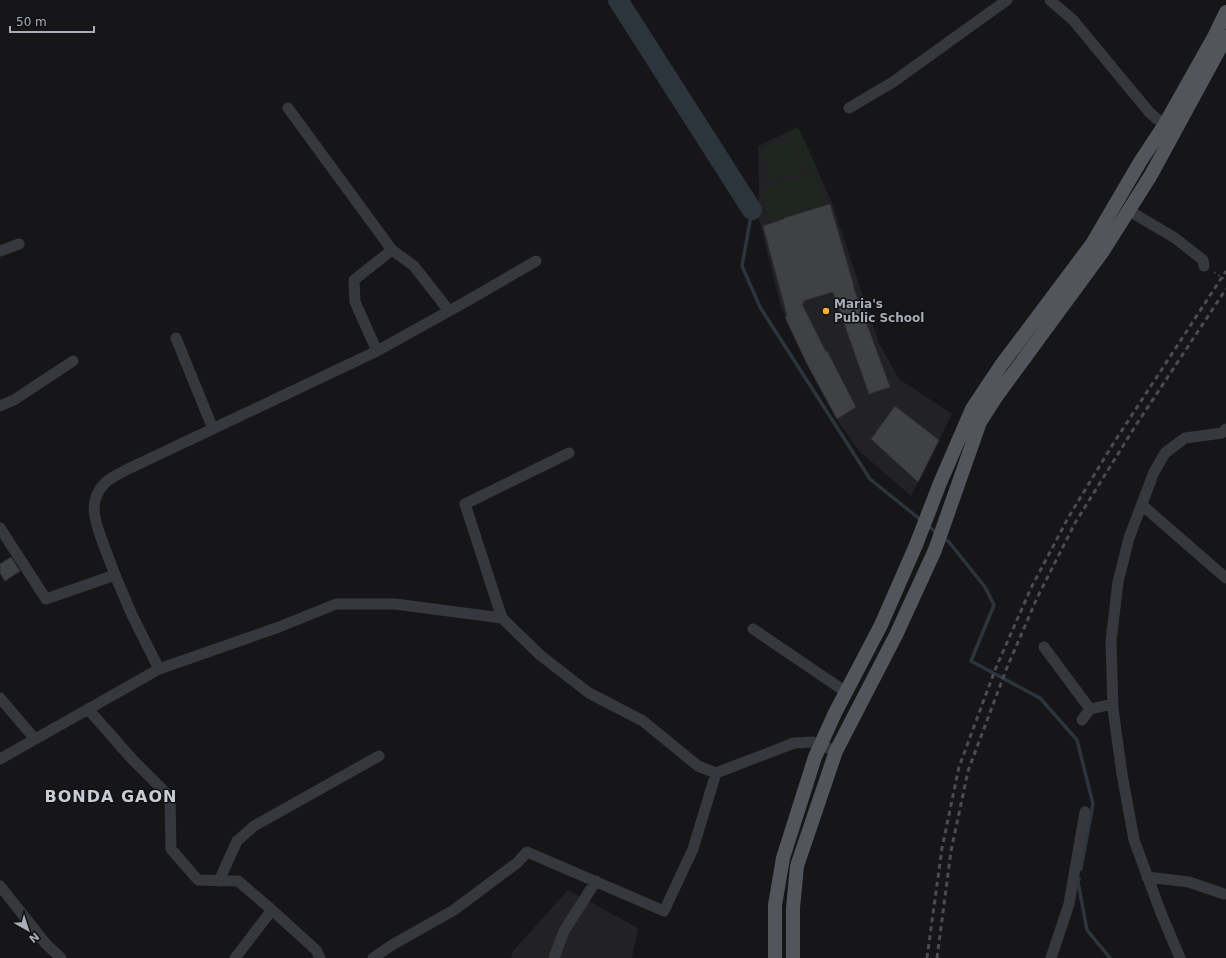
<svg xmlns="http://www.w3.org/2000/svg" width="1226" height="958" viewBox="0 0 1226 958" font-family="'DejaVu Sans',sans-serif">
<style>
.built{fill:#222225}
.green{fill:#1e261f}
.lines{fill:none;stroke-linecap:round;stroke-linejoin:round}
.stream{stroke:#2c353c;stroke-width:3.5}
.river{stroke:#2c353c;stroke-width:20}
.building{fill:#404145;stroke:#303034}
.path{stroke:#3d3f44;stroke-width:2;stroke-dasharray:2 3;stroke-linecap:butt}
.minor{stroke:#37383d;stroke-width:11}
.major{stroke:#53555c;stroke-width:14}
.rail{stroke:#4a4c52;stroke-width:3;stroke-dasharray:5 4;stroke-linecap:butt}
.poi-dot{fill:#f2b134;stroke:#111113;stroke-width:1.5}
.labels{text-anchor:middle;stroke-width:3;stroke-linejoin:round;paint-order:stroke}
.poi-label{font-size:12px;font-weight:bold;fill:#a8adb8;stroke:#111113;text-anchor:start}
.district-label{font-size:16px;font-weight:bold;letter-spacing:1px;fill:#c9ccd4;stroke:#111113}
</style>
<rect width="100%" height="100%" fill="#161618"/>
<path class="built" d="M 798,127 L 832,203 L 879,343 L 899,379 L 952,414 L 911,496 L 859,451 L 835,417 L 807,364 L 780,304 L 758,215 L 759,189 L 758,146 Z
M 568,890 L 638,928 L 632,958 L 511,958 L 513,951 Z"/>
<path class="green" d="M 798,127 L 817,168 L 809,171 L 789,132 Z
M 790,137 L 803,170 L 772,181 L 761,150 Z
M 816,173 L 825,204 L 769,220 L 760,189 Z"/>
<g class="lines">
<path class="stream" d="M 752,210 L 742,266 L 760,307 L 870,479 L 922,521
M 927,525 L 938,534
M 943,537 L 949,542 L 985,587 L 994,605 L 971,661 L 1040,698 L 1077,740 L 1093,804 L 1081,869
M 1079,879 L 1078,882 L 1087,930 L 1110,958"/>
<path class="river" d="M 618,0 L 752,210"/>
</g>
<path class="building" d="M 830,204 L 854,286 L 853,286 L 890,387 L 869,394 L 833,292 L 803,301 L 804,303 L 802,304 L 826,352 L 827,351 L 856,407 L 837,419 L 806,362 L 785,317 L 787,316 L 763,226 L 784,219 L 784,218 Z
M 895,406 L 939,440 L 918,482 L 871,439 Z
M 11,557 L 20,571 L 5,581 L 0,573 L 0,564 Z"/>
<g class="lines">
<path class="path" d="M 1214,272 L 1226,280"/>
<path class="minor" d="M 1050,0 L 1073,20 L 1150,113 L 1157,119 L 1172,127
M 288,108 L 392,250 L 414,266 L 449,311
M 849,108 L 893,82 L 1007,0
M 1130,210 L 1136,215 L 1175,238 L 1203,260 L 1204,266
M 0,251 L 19,244
M 176,338 L 213,429
M 377,351 L 355,302 L 354,280 L 392,250
M 0,406 L 14,400 L 73,361
M 1142,505 L 1226,578
M 0,528 L 46,599 L 115,575 L 132,615 L 159,669
M 115,575 C 111,564 107,554 103,543 C 95,522 87,501 105,483 C 111,477 121,473 128,469 L 377,351 L 467,301 L 536,261
M 502,618 L 465,504 L 569,453
M 753,629 L 846,692
M 1044,647 L 1090,709
M 0,698 L 35,739
M 88,709 L 132,759 L 170,797 L 171,849 L 198,880 L 238,881 L 272,910
M 1082,720 L 1090,709 L 1113,704
M 0,759 L 159,669 L 279,627 L 336,604 L 395,604 L 502,618 L 540,655 L 589,693 L 643,721 L 698,766 L 716,773 L 794,743 L 812,742 L 836,751
M 1147,877 L 1189,882 L 1224,894
M 219,881 L 237,841 L 254,826 L 379,756
M 0,886 L 46,944 L 61,958
M 235,958 L 272,910 L 316,950 L 320,958
M 373,958 L 392,945 L 454,910 L 517,863 L 527,852 L 664,911 L 693,849 L 716,773
M 554,958 L 564,931 L 596,881
M 1051,958 L 1069,904 L 1085,812
M 1180,958 L 1161,913 L 1134,840 L 1122,774 L 1113,709 L 1111,641 L 1118,582 L 1129,538 L 1154,472 L 1165,453 L 1185,438 L 1222,433 L 1226,429"/>
<path class="major" d="M 775,958 L 775,905 L 783,858 L 815,757 L 835,713 L 881,625 L 916,545 L 940,483 L 972,409 L 1002,364 L 1092,244 L 1140,162 L 1165,124 L 1214,37 L 1226,12
M 793,958 L 793,908 L 797,866 L 836,751 L 896,635 L 935,550 L 980,422 L 996,397 L 1103,251 L 1151,175 L 1226,37"/>
<path class="rail" d="M 927,958 L 942,848 L 959,767 L 995,670 L 1031,588 L 1068,518 L 1113,444 L 1226,271
M 937,958 L 951,851 L 968,771 L 1006,670 L 1037,598 L 1075,523 L 1136,425 L 1226,289"/>
</g>
<circle class="poi-dot" cx="826" cy="311" r="4"/>
<g class="labels">
<g class="poi-label">
<text x="834" y="308">Maria's<tspan x="834" dy="14">Public School</tspan></text>
</g>
<g class="district-label">
<text x="111" y="802">BONDA GAON</text>
</g>
</g>
<g transform="translate(28 930) rotate(141)" stroke="#111113" stroke-width="3" paint-order="stroke">
<path d="M0-3L7 15L0 10L-7 15Z" fill="#a8adb8"/>
<text y="-6" font-size="11" font-weight="bold" text-anchor="middle" fill="#a8adb8">N</text>
</g>
<path d="M10 26v6h84v-6" fill="none" stroke="#a8adb8" stroke-width="2"/>
<text x="16" y="26" font-size="12" fill="#a8adb8" stroke="#111113" stroke-width="3" paint-order="stroke">50 m</text>
</svg>
